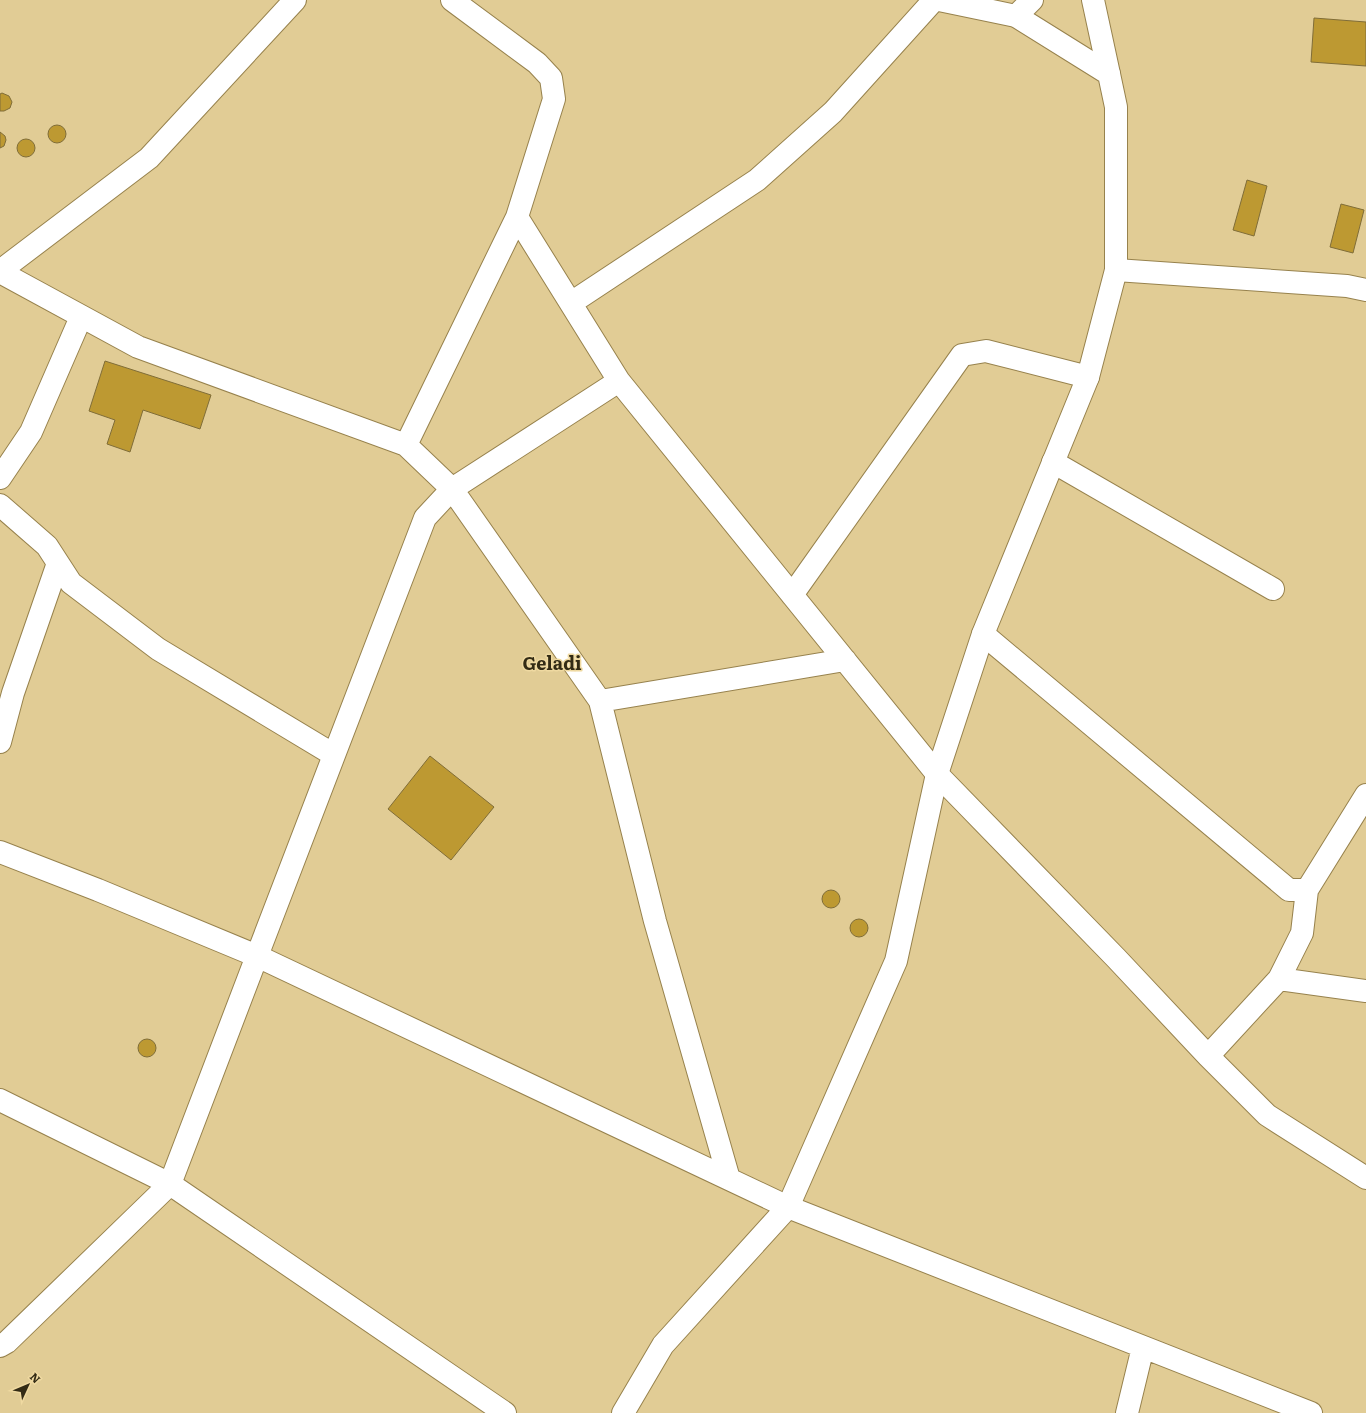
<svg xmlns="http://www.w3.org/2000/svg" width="1366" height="1413" viewBox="0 0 1366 1413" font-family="Literata,serif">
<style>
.building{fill:#bd9932;stroke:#806d38}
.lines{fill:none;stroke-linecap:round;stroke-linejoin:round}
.minor-casing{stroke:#97824d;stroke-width:24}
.tertiary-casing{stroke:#97824d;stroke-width:24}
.minor{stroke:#fff;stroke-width:22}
.tertiary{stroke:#fff;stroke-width:22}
.labels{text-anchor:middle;stroke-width:3;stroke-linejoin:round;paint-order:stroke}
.town-label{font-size:18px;font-weight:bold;fill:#332b15;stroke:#efd9a1}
</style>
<rect width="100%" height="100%" fill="#e1cc95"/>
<path class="building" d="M 1314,18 L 1366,22 L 1366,66 L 1311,62 Z
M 2,93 L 9,96 L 12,102 L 10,108 L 4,111 L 0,111 L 0,94 Z
M48 134a9 9 0 1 1 18 0a9 9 0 1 1-18 0Z
M 0,132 L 5,136 L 6,140 L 4,146 L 0,148 Z
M17 148a9 9 0 1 1 18 0a9 9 0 1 1-18 0Z
M 1247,180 L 1267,186 L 1254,236 L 1233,230 Z
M 1341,204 L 1364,210 L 1353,253 L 1330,247 Z
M 105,361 L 211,395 L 200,429 L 143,410 L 130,452 L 107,444 L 115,420 L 89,411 Z
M 430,756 L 494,807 L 451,860 L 388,809 Z
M822 899a9 9 0 1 1 18 0a9 9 0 1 1-18 0Z
M850 928a9 9 0 1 1 18 0a9 9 0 1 1-18 0Z
M138 1048a9 9 0 1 1 18 0a9 9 0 1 1-18 0Z"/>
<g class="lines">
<defs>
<path id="minor" d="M 1093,0 L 1109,74
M 1016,16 L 1032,0
M 517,217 L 619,381 L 937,774 L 1116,958 L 1208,1056 L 1267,1115 L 1366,1178
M 1116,270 L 1347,286 L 1366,290
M 0,271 L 149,158 L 295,0
M 0,272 L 138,347 L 406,445 L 452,489 L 600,701 L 655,921 L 729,1179
M 571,303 L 757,180 L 833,112 L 934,0
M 406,445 L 517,217 L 554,99 L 551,78 L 537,63 L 452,0
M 1053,462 L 1273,589
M 0,478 L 31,432 L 81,317
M 0,505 L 47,546 L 71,583 L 158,649 L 334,755
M 792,595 L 962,355 L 986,351 L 1088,377
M 983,634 L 1289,890 L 1307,890 L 1366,795
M 600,701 L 845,660
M 0,742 L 13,693 L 58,563
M 0,852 L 98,890 L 257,956 L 788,1207 L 1311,1413
M 1279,979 L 1366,991
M 1208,1056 L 1279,979 L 1302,933 L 1307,890
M 0,1100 L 170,1184 L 505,1413
M 0,1346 L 7,1342 L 170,1184 L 257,956 L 425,518 L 452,489 L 619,381
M 1127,1413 L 1143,1347"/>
<path id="tertiary" d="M 623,1413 L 663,1345 L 788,1207 L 896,961 L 937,774 L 983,634 L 1088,377 L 1116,270 L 1116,107 L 1109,74 L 1016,16 L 939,0"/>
</defs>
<use href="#minor" class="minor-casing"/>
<use href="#tertiary" class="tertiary-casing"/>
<use href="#minor" class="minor"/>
<use href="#tertiary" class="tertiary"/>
</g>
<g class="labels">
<g class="town-label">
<text x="552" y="670">Geladi</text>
</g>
</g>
<g transform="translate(28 1385) rotate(46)" stroke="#efd9a1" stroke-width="3" paint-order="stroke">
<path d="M0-3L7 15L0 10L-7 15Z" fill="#332b15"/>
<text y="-6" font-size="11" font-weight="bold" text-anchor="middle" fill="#332b15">N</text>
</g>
</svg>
